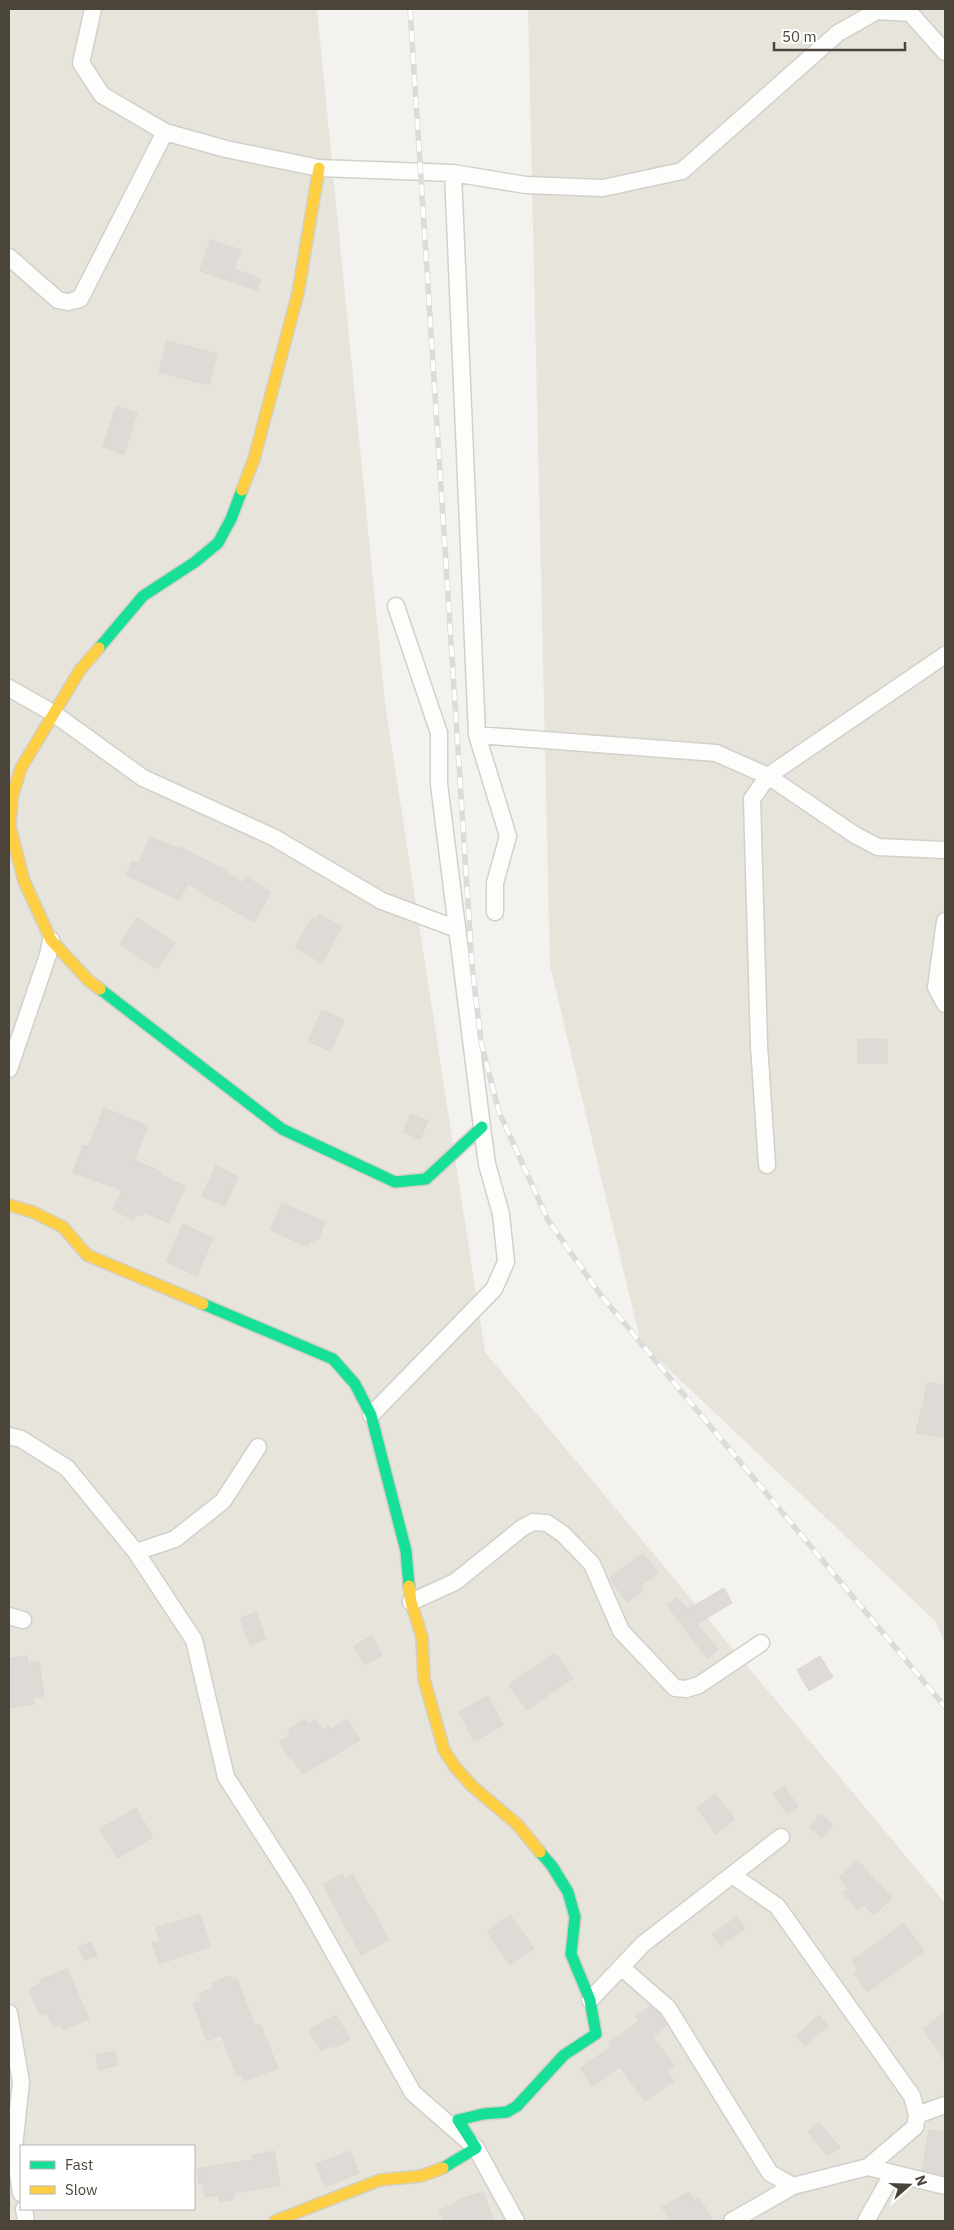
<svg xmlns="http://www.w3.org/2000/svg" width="954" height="2230" viewBox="0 0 954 2230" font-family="'IBM Plex Sans',sans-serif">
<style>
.residential{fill:#e7e4dc;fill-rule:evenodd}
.building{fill:#dedbd6;stroke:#dcd9d4}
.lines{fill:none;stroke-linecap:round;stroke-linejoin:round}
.street-casing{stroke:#d2d0cb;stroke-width:19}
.fast-casing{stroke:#d3cfc5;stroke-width:14}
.slow-casing{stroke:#d3cfc5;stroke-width:14}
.street{stroke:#fdfdfc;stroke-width:16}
.fast{stroke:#16e098;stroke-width:11}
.slow{stroke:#ffcf43;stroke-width:11}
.rail-casing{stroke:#dbdbda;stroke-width:5.5}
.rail{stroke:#fff;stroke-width:4;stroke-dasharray:11;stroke-linecap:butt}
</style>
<rect width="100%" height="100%" fill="#f4f2ee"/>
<path class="residential" d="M 9,9 L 317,9 L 385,703 L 485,1352 L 945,1903 L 945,2221 L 9,2221 ZM 21,2146 L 194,2146 L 194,2209 L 21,2209 Z
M 528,9 L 945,9 L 945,1644 L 935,1621 L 641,1343 L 550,966 Z"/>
<path class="building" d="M 210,240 L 241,250 L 234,269 L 261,279 L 257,290 L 200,271 Z
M 167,341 L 217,354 L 209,385 L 159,372 Z
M 116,406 L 137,413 L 124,454 L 103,447 Z
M 150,837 L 180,849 L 181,847 L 218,867 L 219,866 L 242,883 L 246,877 L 271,892 L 254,922 L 212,898 L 211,899 L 188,883 L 179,900 L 126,875 L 132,861 L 139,864 Z
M 319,914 L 342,927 L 322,963 L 295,947 L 312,918 L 316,920 Z
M 137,918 L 175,943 L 157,969 L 120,944 Z
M 322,1010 L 344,1020 L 331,1051 L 308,1041 Z
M 858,1039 L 887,1039 L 887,1063 L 858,1063 Z
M 104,1108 L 148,1126 L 134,1160 L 162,1172 L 160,1175 L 185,1186 L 169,1223 L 144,1212 L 142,1216 L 136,1214 L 134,1220 L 113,1210 L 122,1190 L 73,1173 L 83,1145 L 88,1147 Z
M 411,1114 L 428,1121 L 420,1139 L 403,1132 Z
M 216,1165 L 238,1177 L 225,1206 L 202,1196 Z
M 282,1203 L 325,1222 L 318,1240 L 316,1239 L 314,1244 L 310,1242 L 308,1247 L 270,1230 Z
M 183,1224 L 213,1238 L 197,1276 L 166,1262 Z
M 928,1382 L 945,1386 L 945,1438 L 916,1433 Z
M 643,1553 L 658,1573 L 640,1586 L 643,1590 L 627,1603 L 609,1578 Z
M 724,1588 L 732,1603 L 697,1624 L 718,1650 L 707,1658 L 667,1605 L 676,1598 L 688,1609 Z
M 256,1612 L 266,1639 L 250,1645 L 240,1618 Z
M 372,1636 L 382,1656 L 364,1665 L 354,1646 Z
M 555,1653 L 573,1678 L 527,1710 L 509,1685 Z
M 27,1656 L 28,1664 L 39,1662 L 44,1696 L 33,1698 L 34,1704 L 9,1708 L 9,1659 Z
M 820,1656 L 833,1677 L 809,1691 L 797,1670 Z
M 488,1696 L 503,1725 L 474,1741 L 459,1712 Z
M 305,1719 L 308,1724 L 316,1719 L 323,1730 L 329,1726 L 331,1729 L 347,1719 L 360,1740 L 303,1774 L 292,1758 L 290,1759 L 279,1742 L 291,1735 L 287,1730 Z
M 784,1786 L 798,1806 L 787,1814 L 773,1794 Z
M 715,1794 L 735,1819 L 716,1834 L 697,1808 Z
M 136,1808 L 153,1837 L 117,1858 L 100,1829 Z
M 821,1814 L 833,1825 L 821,1838 L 809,1827 Z
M 857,1860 L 892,1898 L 874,1915 L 864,1905 L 858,1910 L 843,1893 L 848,1888 L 839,1877 Z
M 342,1874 L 345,1879 L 353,1875 L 389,1940 L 361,1955 L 323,1885 Z
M 200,1914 L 210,1947 L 159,1964 L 152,1943 L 160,1941 L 156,1928 Z
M 510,1915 L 534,1948 L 510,1965 L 487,1932 Z
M 737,1917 L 745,1929 L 720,1946 L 712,1934 Z
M 904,1923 L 924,1951 L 867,1992 L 854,1973 L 858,1970 L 852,1961 Z
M 91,1942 L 97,1956 L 84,1960 L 79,1947 Z
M 67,1969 L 89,2019 L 63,2030 L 60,2024 L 53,2027 L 47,2012 L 40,2015 L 29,1989 L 42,1983 L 40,1980 Z
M 230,1976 L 232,1981 L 237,1979 L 255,2026 L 260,2024 L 278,2068 L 245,2081 L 242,2074 L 237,2076 L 221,2035 L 207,2041 L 193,2003 L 202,2000 L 199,1994 L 214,1988 L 212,1983 Z
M 650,2006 L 660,2015 L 667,2025 L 653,2037 L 674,2066 L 667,2071 L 674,2081 L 645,2101 L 620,2067 L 592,2086 L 580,2068 L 611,2047 L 609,2043 L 639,2021 L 636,2017 Z
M 945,2012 L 945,2060 L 923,2029 Z
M 336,2015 L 350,2039 L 334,2048 L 332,2045 L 321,2051 L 309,2030 Z
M 819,2015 L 828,2026 L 805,2046 L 796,2036 Z
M 114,2051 L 118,2065 L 99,2070 L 96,2055 Z
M 819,2123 L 840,2147 L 828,2156 L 808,2132 Z
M 929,2130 L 945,2132 L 945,2175 L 922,2170 Z
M 274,2151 L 280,2186 L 234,2193 L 235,2199 L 219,2202 L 218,2195 L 205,2197 L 202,2183 L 199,2184 L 197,2169 L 252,2160 L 252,2155 Z
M 350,2151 L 359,2173 L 325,2187 L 316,2164 Z
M 483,2192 L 494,2221 L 444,2221 L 439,2210 L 458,2203 L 457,2200 Z
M 689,2192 L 694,2201 L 699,2197 L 713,2221 L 670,2221 L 662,2207 Z"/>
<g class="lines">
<defs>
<path id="street" d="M 93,9 L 81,63 L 102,95 L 165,132
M 453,173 L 477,735 L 508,836 L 495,883 L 495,912
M 9,257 L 58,300 L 68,302 L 80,299 L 165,132 L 226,149 L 319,168 L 453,173 L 526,185 L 603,188 L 682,171 L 838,33 L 877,11 L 910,13 L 945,52
M 9,688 L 53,713 L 143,778 L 273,837 L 382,901 L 457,929
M 477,735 L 716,753 L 768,776 L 855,835 L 878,847 L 945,850
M 945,921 L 936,987 L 945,1004
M 9,1069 L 48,955 L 51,940
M 767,1165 L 759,1045 L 752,799 L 768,776 L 945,655
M 371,1415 L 494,1289 L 506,1262 L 501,1214 L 487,1164 L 482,1127 L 439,784 L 439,733 L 396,606
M 9,1436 L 21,1439 L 67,1468 L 136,1552 L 194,1640 L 226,1777 L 298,1889 L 413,2093 L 476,2148 L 516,2221
M 136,1552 L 175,1539 L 223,1501 L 258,1447
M 411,1602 L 455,1582 L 522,1528 L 533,1522 L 547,1523 L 563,1534 L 592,1564 L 621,1631 L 675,1688 L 686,1689 L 699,1685 L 761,1643
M 9,1616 L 23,1620
M 732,1875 L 777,1906 L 912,2096 L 917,2115 L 915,2127 L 868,2167
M 621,1967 L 668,2008 L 770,2173 L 793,2186 L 868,2167 L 945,2186
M 590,2000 L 643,1944 L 781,1837
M 9,2013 L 21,2082 L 14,2147 L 21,2193
M 917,2115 L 945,2105
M 24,2209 L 26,2221
M 732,2221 L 793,2186
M 866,2221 L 893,2173"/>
<path id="fast" d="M 99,648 L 143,596 L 195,562 L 218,543 L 231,519 L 242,490
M 100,989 L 282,1129 L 395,1182 L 426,1179 L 482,1127
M 203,1304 L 333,1359 L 355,1384 L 371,1415 L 406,1551 L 409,1586
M 443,2168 L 476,2148 L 458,2120 L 483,2114 L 507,2112 L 517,2106 L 564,2055 L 596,2034 L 590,2000 L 571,1954 L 575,1917 L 568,1892 L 552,1866 L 540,1852"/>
<path id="slow" d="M 242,490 L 254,459 L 298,293 L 319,168
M 99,648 L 80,670 L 21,768 L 12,797 L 10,827 L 24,881 L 51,940 L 89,981 L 100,989
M 9,1205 L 33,1212 L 63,1227 L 87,1255 L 203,1304
M 409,1586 L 411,1602 L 422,1637 L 424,1679 L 444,1750 L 455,1767 L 472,1786 L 517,1824 L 540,1852
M 275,2221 L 380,2180 L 421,2176 L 443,2168"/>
</defs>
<use href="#street" class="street-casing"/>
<use href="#fast" class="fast-casing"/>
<use href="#slow" class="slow-casing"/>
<use href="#street" class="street"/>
<use href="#fast" class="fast"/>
<use href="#slow" class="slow"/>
<defs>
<path id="rail" d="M 410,9 L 472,965 L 481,1042 L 499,1112 L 548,1220 L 599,1293 L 945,1707"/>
</defs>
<use href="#rail" class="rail-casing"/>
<use href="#rail" class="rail"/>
</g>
<rect width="954" height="2230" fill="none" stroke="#4b4439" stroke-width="20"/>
<rect x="20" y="2145" width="175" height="65" fill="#ffffff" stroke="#b7b4b0"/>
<rect x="30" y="2161" width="25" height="8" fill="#16e098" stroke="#b7b4b0"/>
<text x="65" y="2170" font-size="15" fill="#4b4439">Fast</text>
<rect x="30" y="2186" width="25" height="8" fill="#ffcf43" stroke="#b7b4b0"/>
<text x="65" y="2195" font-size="15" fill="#4b4439">Slow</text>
<g transform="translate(909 2185) rotate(70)" stroke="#ffffff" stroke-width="4" paint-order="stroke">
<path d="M0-4L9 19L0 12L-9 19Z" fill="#4b4439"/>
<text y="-8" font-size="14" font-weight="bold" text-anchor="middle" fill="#4b4439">N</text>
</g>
<path d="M774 42v8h131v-8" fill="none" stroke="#4b4439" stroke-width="2.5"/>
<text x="782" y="42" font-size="15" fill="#4b4439" stroke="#ffffff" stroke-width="4" paint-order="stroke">50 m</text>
</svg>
